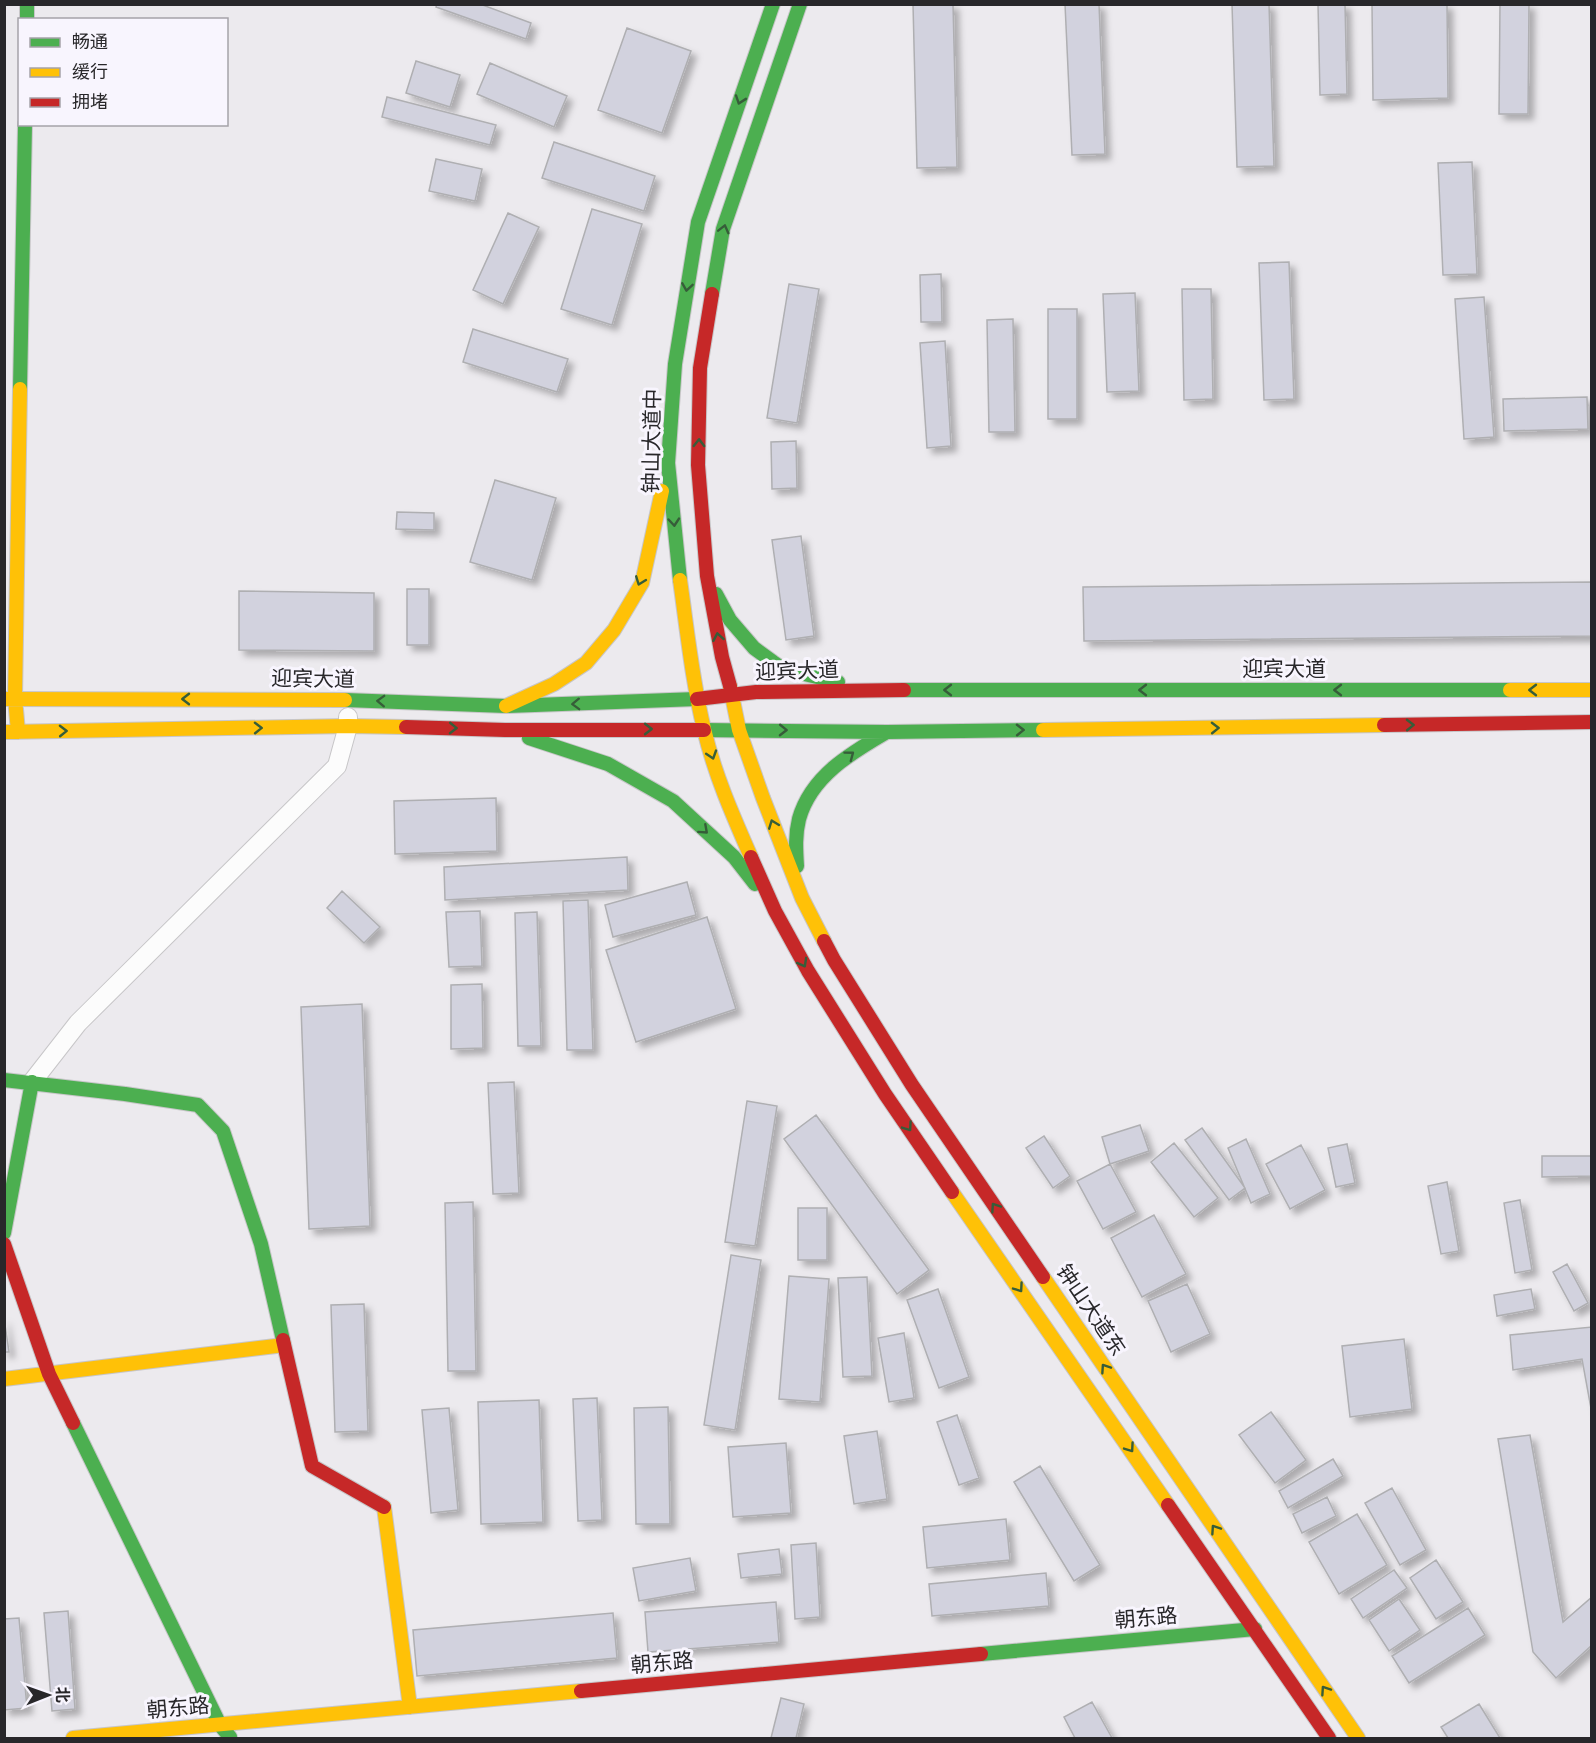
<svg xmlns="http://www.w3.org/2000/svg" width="1596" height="1743" viewBox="0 0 1596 1743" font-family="Bitter,'Noto Sans SC',serif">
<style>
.building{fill:#d2d2de;stroke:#afafb2;stroke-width:1.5;filter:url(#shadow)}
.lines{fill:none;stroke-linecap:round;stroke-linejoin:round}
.street-casing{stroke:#c7c6c8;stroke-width:20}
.fast-casing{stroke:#c7c6c8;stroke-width:16}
.slow-casing{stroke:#c7c6c8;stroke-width:16}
.jam-casing{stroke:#c7c6c8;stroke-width:16}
.street{stroke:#fcfcfc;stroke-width:18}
.fast{stroke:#4caf50;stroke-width:14}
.slow{stroke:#ffc107;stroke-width:14}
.jam{stroke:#c62828;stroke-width:14}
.oneway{stroke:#365d39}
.labels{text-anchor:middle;stroke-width:6;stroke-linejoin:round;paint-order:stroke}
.street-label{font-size:21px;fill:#28272a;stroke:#f8f5fe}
</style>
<defs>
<filter id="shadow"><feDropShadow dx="5.5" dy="5.5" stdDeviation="3" flood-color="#0004"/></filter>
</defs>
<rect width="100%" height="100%" fill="#eceaee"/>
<path class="building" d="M 437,4 L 480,4 L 531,23 L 526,39 L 436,7 Z
M 913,4 L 953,4 L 957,167 L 917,168 Z
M 1065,4 L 1099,4 L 1105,154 L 1072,155 Z
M 1232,4 L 1269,4 L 1274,166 L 1237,167 Z
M 1318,4 L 1345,4 L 1347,94 L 1320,95 Z
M 1372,4 L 1447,4 L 1448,98 L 1373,100 Z
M 1500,4 L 1529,4 L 1528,114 L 1499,114 Z
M 627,28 L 691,51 L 662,133 L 598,110 Z
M 416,61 L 460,75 L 450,107 L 406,93 Z
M 490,63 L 567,96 L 554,127 L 477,94 Z
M 387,97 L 496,125 L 490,145 L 382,117 Z
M 554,142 L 655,176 L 644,211 L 542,178 Z
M 436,159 L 482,169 L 475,201 L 429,191 Z
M 1472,162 L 1477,274 L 1443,275 L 1438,163 Z
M 592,209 L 642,224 L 612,325 L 561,309 Z
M 508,213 L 539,227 L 503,304 L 473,290 Z
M 1289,262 L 1294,399 L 1264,400 L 1259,263 Z
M 941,274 L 942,322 L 921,322 L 920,275 Z
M 789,284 L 819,289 L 797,423 L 767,418 Z
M 1182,289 L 1211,289 L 1213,399 L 1184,400 Z
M 1135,293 L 1139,391 L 1107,392 L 1103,294 Z
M 1484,297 L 1494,437 L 1464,439 L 1455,299 Z
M 1048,309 L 1077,309 L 1077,419 L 1048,419 Z
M 1013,319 L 1015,432 L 989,432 L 987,320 Z
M 473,329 L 568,359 L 557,392 L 463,362 Z
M 945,341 L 951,446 L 927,448 L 920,343 Z
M 1587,397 L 1588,429 L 1504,431 L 1503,399 Z
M 796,441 L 797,488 L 772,489 L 771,442 Z
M 495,480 L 556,498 L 532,580 L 470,562 Z
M 397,512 L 434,513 L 434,530 L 396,529 Z
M 801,536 L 814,636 L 786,640 L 772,540 Z
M 1592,582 L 1592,636 L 1084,641 L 1083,587 Z
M 407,589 L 429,589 L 429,645 L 407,645 Z
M 239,591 L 374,593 L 374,651 L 239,650 Z
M 496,798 L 497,851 L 395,854 L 394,801 Z
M 627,857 L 628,890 L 445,900 L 444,867 Z
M 687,882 L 696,915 L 613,937 L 605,905 Z
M 342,891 L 380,927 L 364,943 L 327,908 Z
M 588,900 L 593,1050 L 567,1050 L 563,901 Z
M 480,911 L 482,966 L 449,967 L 446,912 Z
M 537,912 L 541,1046 L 518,1046 L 515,913 Z
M 707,917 L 736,1009 L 636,1042 L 606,950 Z
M 482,984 L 483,1048 L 451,1049 L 451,985 Z
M 362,1004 L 370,1226 L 309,1229 L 301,1007 Z
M 514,1082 L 519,1193 L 493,1194 L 488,1083 Z
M 747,1101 L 777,1106 L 755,1246 L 725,1242 Z
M 816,1115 L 929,1270 L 897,1294 L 784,1139 Z
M 1140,1125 L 1149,1151 L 1110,1164 L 1102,1137 Z
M 1202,1128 L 1245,1188 L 1229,1200 L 1185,1140 Z
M 1044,1136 L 1070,1176 L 1053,1188 L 1026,1148 Z
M 1246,1139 L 1270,1194 L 1251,1203 L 1228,1148 Z
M 1174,1143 L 1218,1198 L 1194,1217 L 1151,1162 Z
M 1347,1144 L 1355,1183 L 1336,1187 L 1328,1148 Z
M 1301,1145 L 1325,1190 L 1290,1209 L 1266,1164 Z
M 1542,1156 L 1592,1156 L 1592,1176 L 1542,1177 Z
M 1110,1164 L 1136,1212 L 1103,1229 L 1077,1181 Z
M 1447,1182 L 1459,1251 L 1441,1254 L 1428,1186 Z
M 1520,1200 L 1532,1270 L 1515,1273 L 1504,1203 Z
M 473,1202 L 476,1371 L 448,1371 L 445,1203 Z
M 798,1208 L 827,1208 L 827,1260 L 798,1260 Z
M 1154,1215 L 1186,1274 L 1142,1297 L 1111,1238 Z
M 731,1255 L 761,1260 L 735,1430 L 704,1425 Z
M 1567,1264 L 1588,1303 L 1574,1311 L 1553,1272 Z
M 789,1276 L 829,1279 L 820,1402 L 779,1399 Z
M 867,1277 L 872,1376 L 843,1377 L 838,1278 Z
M 1187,1284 L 1210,1334 L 1171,1352 L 1148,1301 Z
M 938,1289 L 969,1377 L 939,1388 L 907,1300 Z
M 1531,1289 L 1535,1309 L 1497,1316 L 1494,1295 Z
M 364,1304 L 368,1431 L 335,1432 L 331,1305 Z
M 4,1318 L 9,1352 L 4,1352 Z
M 1592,1327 L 1592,1414 L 1582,1359 L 1513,1370 L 1510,1335 Z
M 904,1333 L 914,1398 L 889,1402 L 878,1338 Z
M 1404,1339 L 1412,1409 L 1350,1417 L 1342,1346 Z
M 597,1398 L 602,1520 L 578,1521 L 573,1399 Z
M 539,1400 L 543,1522 L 481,1524 L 478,1402 Z
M 668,1407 L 670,1524 L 636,1524 L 634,1408 Z
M 449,1408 L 458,1510 L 431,1513 L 422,1410 Z
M 1271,1412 L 1306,1460 L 1275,1483 L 1239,1435 Z
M 957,1415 L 979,1478 L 959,1485 L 937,1422 Z
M 877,1431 L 887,1499 L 854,1504 L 844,1436 Z
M 1530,1435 L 1563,1622 L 1592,1597 L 1592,1645 L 1556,1678 L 1533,1652 L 1498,1439 Z
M 786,1443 L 791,1513 L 733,1517 L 728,1447 Z
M 1333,1459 L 1343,1476 L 1288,1508 L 1279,1491 Z
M 1040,1466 L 1100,1565 L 1074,1581 L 1014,1482 Z
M 1392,1488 L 1426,1550 L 1400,1565 L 1365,1503 Z
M 1327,1497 L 1336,1516 L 1302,1533 L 1293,1514 Z
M 1357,1514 L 1387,1565 L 1339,1594 L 1309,1542 Z
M 1006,1519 L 1010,1560 L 927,1568 L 923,1527 Z
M 816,1543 L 820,1617 L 795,1619 L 791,1545 Z
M 779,1549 L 782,1574 L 741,1578 L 738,1554 Z
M 690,1558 L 696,1591 L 639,1601 L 633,1568 Z
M 1436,1560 L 1463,1602 L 1436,1619 L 1410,1578 Z
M 1394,1570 L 1407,1588 L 1363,1618 L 1351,1599 Z
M 1046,1573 L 1049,1606 L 932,1616 L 929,1584 Z
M 1399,1599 L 1420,1630 L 1389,1651 L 1369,1620 Z
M 776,1602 L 779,1642 L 648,1652 L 645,1612 Z
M 1468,1608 L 1485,1635 L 1409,1683 L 1392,1656 Z
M 68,1611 L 75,1709 L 52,1711 L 44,1613 Z
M 613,1613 L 617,1658 L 417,1676 L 413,1630 Z
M 19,1618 L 27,1708 L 4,1710 L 4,1619 Z
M 781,1698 L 804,1704 L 796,1738 L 771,1738 Z
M 1092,1702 L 1112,1738 L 1075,1738 L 1064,1717 Z
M 1479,1704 L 1500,1738 L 1448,1738 L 1441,1727 Z"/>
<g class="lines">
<defs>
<path id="street" d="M 32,1082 L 78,1023 L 337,766 L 348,726 L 348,717"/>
<path id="fast" d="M 27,4 L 27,20
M 712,294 L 723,229 L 800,4
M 20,389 L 25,124
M 680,580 L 668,463 L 675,364 L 698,222 L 773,4
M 716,594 L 730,620 L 754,648 L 773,662 L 783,669 L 838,682
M 904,690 L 1510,690
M 345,700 L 506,706 L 697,699
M 704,730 L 887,732 L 1043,730
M 529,738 L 608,764 L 673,801 L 734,857 L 755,884
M 797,866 C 796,850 795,835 799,819 C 811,776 851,753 887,732
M 4,1080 L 125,1094 L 198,1105 L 223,1131 L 261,1244 L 283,1340
M 4,1233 L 32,1082
M 73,1423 L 220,1725 L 230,1737
M 981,1654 L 1255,1629"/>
<path id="slow" d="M 680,580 C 687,629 692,680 704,729 C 714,773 733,816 751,857
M 730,686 L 739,730 L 763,798 L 802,898 L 824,941
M 1510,690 L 1592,690
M 4,699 L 345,700
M 506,706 L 554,684 L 586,663 L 614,630 L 642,583 L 662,491
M 1043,730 L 1384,725
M 4,732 L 348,726 L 406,727
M 18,732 L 15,698 L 20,389
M 952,1192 L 1168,1505
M 1043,1277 L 1358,1738
M 4,1379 L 284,1345
M 384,1507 L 410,1707
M 73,1738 L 581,1691"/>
<path id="jam" d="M 712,294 L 700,368 L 698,465 L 707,576 L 722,657 L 730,686
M 697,699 L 756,692 L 904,690
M 1384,725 L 1592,722
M 406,727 L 505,730 L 704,730
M 751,857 L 775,911 L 808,971 L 885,1094 L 952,1192
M 824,941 L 834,960 L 912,1085 L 1043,1277
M 4,1244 L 49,1374 L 73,1423
M 283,1340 L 312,1466 L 384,1507
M 1168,1505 L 1329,1738
M 581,1691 L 981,1654"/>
</defs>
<use href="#street" class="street-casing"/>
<use href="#fast" class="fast-casing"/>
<use href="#slow" class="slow-casing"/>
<use href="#jam" class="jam-casing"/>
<use href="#street" class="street"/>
<use href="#fast" class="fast"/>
<use href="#slow" class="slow"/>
<use href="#jam" class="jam"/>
</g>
<defs><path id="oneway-chevron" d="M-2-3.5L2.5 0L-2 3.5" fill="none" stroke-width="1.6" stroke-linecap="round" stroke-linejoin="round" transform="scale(1.5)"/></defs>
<g class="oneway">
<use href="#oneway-chevron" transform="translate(740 100) rotate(109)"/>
<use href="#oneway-chevron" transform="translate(724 229) rotate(-76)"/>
<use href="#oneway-chevron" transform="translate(687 287) rotate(99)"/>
<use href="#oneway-chevron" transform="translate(699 443) rotate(-89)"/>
<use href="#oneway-chevron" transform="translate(674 522) rotate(85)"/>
<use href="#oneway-chevron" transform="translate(640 581) rotate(111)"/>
<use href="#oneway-chevron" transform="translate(718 637) rotate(-100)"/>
<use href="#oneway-chevron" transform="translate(948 690) rotate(180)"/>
<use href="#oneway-chevron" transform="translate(1143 690) rotate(180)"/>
<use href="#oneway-chevron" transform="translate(1338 690) rotate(180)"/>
<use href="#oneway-chevron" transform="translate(1533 690) rotate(180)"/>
<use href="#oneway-chevron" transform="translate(186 699) rotate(-180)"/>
<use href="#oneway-chevron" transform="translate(381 701) rotate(-178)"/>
<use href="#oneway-chevron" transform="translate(576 704) rotate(178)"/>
<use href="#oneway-chevron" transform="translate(1410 725) rotate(-1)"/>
<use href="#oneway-chevron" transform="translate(258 728) rotate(-1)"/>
<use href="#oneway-chevron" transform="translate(453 728) rotate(1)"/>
<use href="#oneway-chevron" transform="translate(1215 728) rotate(-1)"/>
<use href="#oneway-chevron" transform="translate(648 729)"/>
<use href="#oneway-chevron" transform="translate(783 730) rotate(1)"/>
<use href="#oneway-chevron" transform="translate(1020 730) rotate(-1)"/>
<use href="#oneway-chevron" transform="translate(63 731) rotate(-1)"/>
<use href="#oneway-chevron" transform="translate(712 755) rotate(72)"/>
<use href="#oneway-chevron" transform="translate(850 755) rotate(-37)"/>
<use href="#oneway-chevron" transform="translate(773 824) rotate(-111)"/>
<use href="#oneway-chevron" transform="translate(704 830) rotate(42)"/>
<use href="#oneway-chevron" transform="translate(803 963) rotate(61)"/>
<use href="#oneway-chevron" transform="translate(908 1127) rotate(55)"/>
<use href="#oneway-chevron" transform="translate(995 1207) rotate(-124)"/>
<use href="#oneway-chevron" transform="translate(1019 1288) rotate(55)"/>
<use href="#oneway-chevron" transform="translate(1105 1368) rotate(-124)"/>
<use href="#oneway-chevron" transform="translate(1130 1448) rotate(55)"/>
<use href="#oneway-chevron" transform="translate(1215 1529) rotate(-124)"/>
<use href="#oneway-chevron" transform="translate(1325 1690) rotate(-124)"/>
</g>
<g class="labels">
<g class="street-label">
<text transform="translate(652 441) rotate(-89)" y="7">钟山大道中</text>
<text x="1284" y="676">迎宾大道</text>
<text transform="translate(797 671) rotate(-2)" y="7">迎宾大道</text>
<text transform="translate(313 679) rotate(1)" y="7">迎宾大道</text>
<text transform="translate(1091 1310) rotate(56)" y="7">钟山大道东</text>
<text transform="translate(1146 1618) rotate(-5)" y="7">朝东路</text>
<text transform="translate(662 1663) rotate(-5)" y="7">朝东路</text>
<text transform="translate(178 1708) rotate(-5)" y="7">朝东路</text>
</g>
</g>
<rect width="1596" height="1743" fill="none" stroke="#28272a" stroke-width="12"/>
<rect x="18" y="18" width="210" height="108" fill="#f8f5fe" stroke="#a5a3a9" stroke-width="1.5"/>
<rect x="30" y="38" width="30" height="9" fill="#4caf50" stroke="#a5a3a9" stroke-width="1.5"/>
<text x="72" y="48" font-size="18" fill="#28272a">畅通</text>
<rect x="30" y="68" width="30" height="9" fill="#ffc107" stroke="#a5a3a9" stroke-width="1.5"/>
<text x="72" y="78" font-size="18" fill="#28272a">缓行</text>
<rect x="30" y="98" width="30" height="9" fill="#c62828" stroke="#a5a3a9" stroke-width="1.5"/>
<text x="72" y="108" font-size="18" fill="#28272a">拥堵</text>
<g transform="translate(48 1695) rotate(89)" stroke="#f8f5fe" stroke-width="4.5" paint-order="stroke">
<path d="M0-4.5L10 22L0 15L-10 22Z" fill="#28272a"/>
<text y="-9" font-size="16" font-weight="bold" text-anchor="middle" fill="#28272a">北</text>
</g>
</svg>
